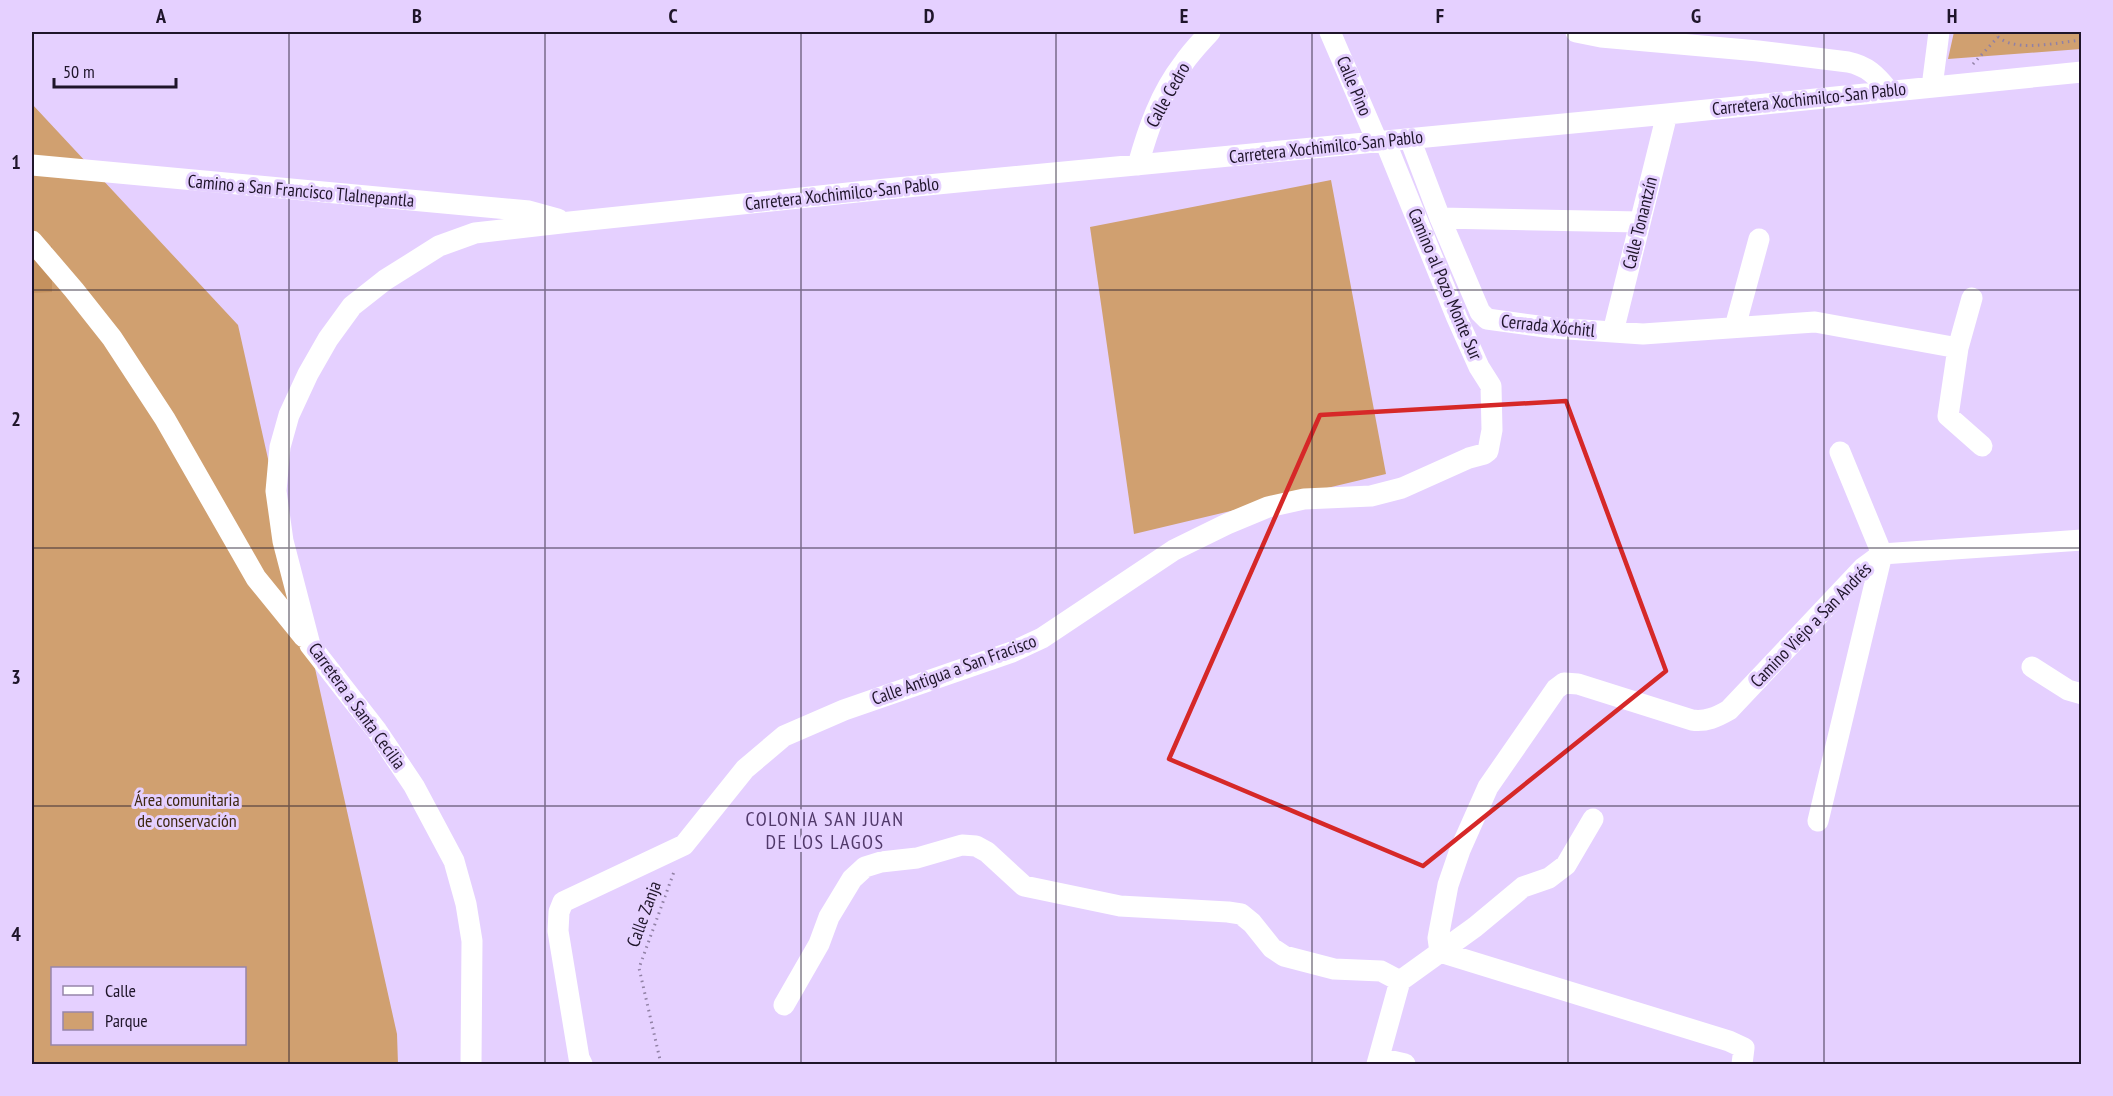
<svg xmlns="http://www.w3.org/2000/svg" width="2113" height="1096" viewBox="0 0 2113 1096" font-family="'PT Sans Narrow',sans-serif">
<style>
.green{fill:#d0a070;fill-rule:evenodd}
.forest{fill:#c5925f}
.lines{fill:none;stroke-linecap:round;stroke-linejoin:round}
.path{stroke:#9181a5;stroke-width:3;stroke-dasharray:1.5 4.5;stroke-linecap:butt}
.minor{stroke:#fff;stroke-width:21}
.marked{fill:none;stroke:#d62828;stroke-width:4.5;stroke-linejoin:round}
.grid{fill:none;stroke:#1f152a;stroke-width:1.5;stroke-opacity:0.55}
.labels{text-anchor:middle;stroke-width:6;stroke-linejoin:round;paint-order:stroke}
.street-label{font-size:18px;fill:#1f152a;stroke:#e5d0ff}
.park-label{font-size:18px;fill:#3e2811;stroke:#e5d0ff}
.neighbourhood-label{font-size:20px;letter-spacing:1.5px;fill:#51396a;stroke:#e5d0ff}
.neatline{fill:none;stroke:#1f152a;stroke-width:2}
.grid-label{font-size:20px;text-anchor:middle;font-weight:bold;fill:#1f152a}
</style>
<rect width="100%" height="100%" fill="#e5d0ff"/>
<path class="green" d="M 1954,32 L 2081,32 L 2081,49 L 1948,59 Z
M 32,104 L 238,325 L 397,1034 L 398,1064 L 32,1064 ZM 52,968 L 244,968 L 244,1044 L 52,1044 Z
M 1331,180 L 1386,474 L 1134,534 L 1090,227 Z"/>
<path class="forest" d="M 32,241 L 39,254 L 52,246 L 52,292 L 32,293 Z"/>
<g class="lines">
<path class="path" d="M 1994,32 C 2008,55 2058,42 2082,40
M 1973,64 L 1998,37
M 661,1064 L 639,968 L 675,869"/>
<path class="minor" d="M 1330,32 L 1377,141
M 1576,32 L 1601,37 L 1758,51 L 1848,62 C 1867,66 1876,75 1888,90
M 1932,87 L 1939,32
M 1410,139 L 1440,218 L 1480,312 L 1487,319 L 1553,328 L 1643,334 L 1815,322 L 1958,348
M 32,165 L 529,211 L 558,219
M 1138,165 C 1148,129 1160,94 1183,64 C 1191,52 1201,42 1210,32
M 1440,218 L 1640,222
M 32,241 L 74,290 L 112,338 L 165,419 L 256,578 L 304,637
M 1972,298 L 1958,348 L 1948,416 L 1982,446
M 1735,327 L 1759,239
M 1613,332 L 1667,114
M 2032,667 L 2068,690 L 2082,694
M 1818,821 L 1882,554 L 1840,452
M 1440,952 L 1438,938 L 1448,885 L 1460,850 L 1488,787 L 1556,689 L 1564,683 L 1578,684 L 1692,720 C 1706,722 1717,717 1729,710 L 1863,568 L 1882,554 L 2082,540
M 1440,952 L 1729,1041 L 1744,1048 L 1742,1064
M 784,1005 L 819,944 L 829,917 L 852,879 L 865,867 L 881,862 L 917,858 L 962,845 L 976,846 L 987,852 L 1024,886 L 1120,906 L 1228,912 L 1241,914 L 1252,923 L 1272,948 L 1284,956 L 1334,969 L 1381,971 L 1400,981
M 1379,1058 L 1405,1064
M 471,1064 L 472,941 L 466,904 L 454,861 L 414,786 L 377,731 L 310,645 L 283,541 L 276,491 L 280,447 L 289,415 L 308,374 L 328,339 L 352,306 L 385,280 L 439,246 L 475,233 L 570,222 L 886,189 L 1667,114 L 2082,72
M 582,1064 L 579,1058 L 558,931 L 559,912 L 563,902 L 684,845 L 745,769 L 784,736 L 844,710 L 1012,652 L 1042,638 L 1174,550 L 1227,524 L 1268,507 L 1304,499 L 1371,496 L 1402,488 L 1469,458 L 1484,454 L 1488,451 L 1492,430 L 1491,386 L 1479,367 L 1457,318 L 1385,141
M 1377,1064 L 1400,981 L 1475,927 L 1523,887 L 1549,878 L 1566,865 L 1593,819"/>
</g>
<path class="marked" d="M 1566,401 L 1666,671 L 1423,866 L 1169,759 L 1320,415 Z"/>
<path class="grid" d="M 289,32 L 289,1064M 545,32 L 545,1064M 801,32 L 801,1064M 1056,32 L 1056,1064M 1312,32 L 1312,1064M 1568,32 L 1568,1064M 1824,32 L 1824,1064M 32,290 L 2082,290M 32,548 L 2082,548M 32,806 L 2082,806"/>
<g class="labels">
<g class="street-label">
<text transform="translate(1354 86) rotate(67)" y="6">Calle Pino</text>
<text transform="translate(1168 95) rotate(-61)" y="6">Calle Cedro</text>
<text transform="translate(1809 99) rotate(-6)" y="6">Carretera Xochimilco-San Pablo</text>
<text transform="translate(1326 147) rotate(-6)" y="6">Carretera Xochimilco-San Pablo</text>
<text transform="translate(301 191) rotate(5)" y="6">Camino a San Francisco Tlalnepantla</text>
<text transform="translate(842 194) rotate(-6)" y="6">Carretera Xochimilco-San Pablo</text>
<text transform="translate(1640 223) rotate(-76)" y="6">Calle Tonantzín</text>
<text transform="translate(1445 284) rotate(67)" y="6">Camino al Pozo Monte Sur</text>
<text transform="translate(1548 326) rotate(6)" y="6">Cerrada Xóchitl</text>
<text transform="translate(1811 625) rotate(-46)" y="6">Camino Viejo a San Andrés</text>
<text transform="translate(954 670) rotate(-20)" y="6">Calle Antigua a San Fracisco</text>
<text transform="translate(357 706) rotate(54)" y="6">Carretera a Santa Cecilia</text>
<text transform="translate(644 914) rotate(-70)" y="6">Calle Zanja</text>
</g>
<g class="park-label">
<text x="187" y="806">Área comunitaria<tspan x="187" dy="21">de conservación</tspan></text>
</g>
<g class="neighbourhood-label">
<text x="825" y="826">COLONIA SAN JUAN<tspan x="825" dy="23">DE LOS LAGOS</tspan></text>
</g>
</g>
<rect width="2113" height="1096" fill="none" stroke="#e5d0ff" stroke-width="66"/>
<rect x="51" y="967" width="195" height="78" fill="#e5d0ff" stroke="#9685aa" stroke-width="1.5"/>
<rect x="63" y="986" width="30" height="9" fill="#ffffff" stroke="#9685aa" stroke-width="1.5"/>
<text x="105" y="997" font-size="18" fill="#1f152a">Calle</text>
<rect x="63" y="1012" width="30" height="18" fill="#d0a070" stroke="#9685aa" stroke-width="1.5"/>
<text x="105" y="1027" font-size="18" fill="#1f152a">Parque</text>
<path d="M54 78v9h122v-9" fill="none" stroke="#1f152a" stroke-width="3"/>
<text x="63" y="78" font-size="18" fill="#1f152a" stroke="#e5d0ff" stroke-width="4.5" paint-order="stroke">50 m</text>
<rect x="33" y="33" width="2047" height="1030" class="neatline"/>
<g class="grid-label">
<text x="161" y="23">A</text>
<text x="417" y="23">B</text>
<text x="673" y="23">C</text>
<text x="929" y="23">D</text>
<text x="1184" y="23">E</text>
<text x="1440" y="23">F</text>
<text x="1696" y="23">G</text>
<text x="1952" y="23">H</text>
<text x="16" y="169">1</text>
<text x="16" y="426">2</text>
<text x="16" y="684">3</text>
<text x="16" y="941">4</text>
</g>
</svg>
